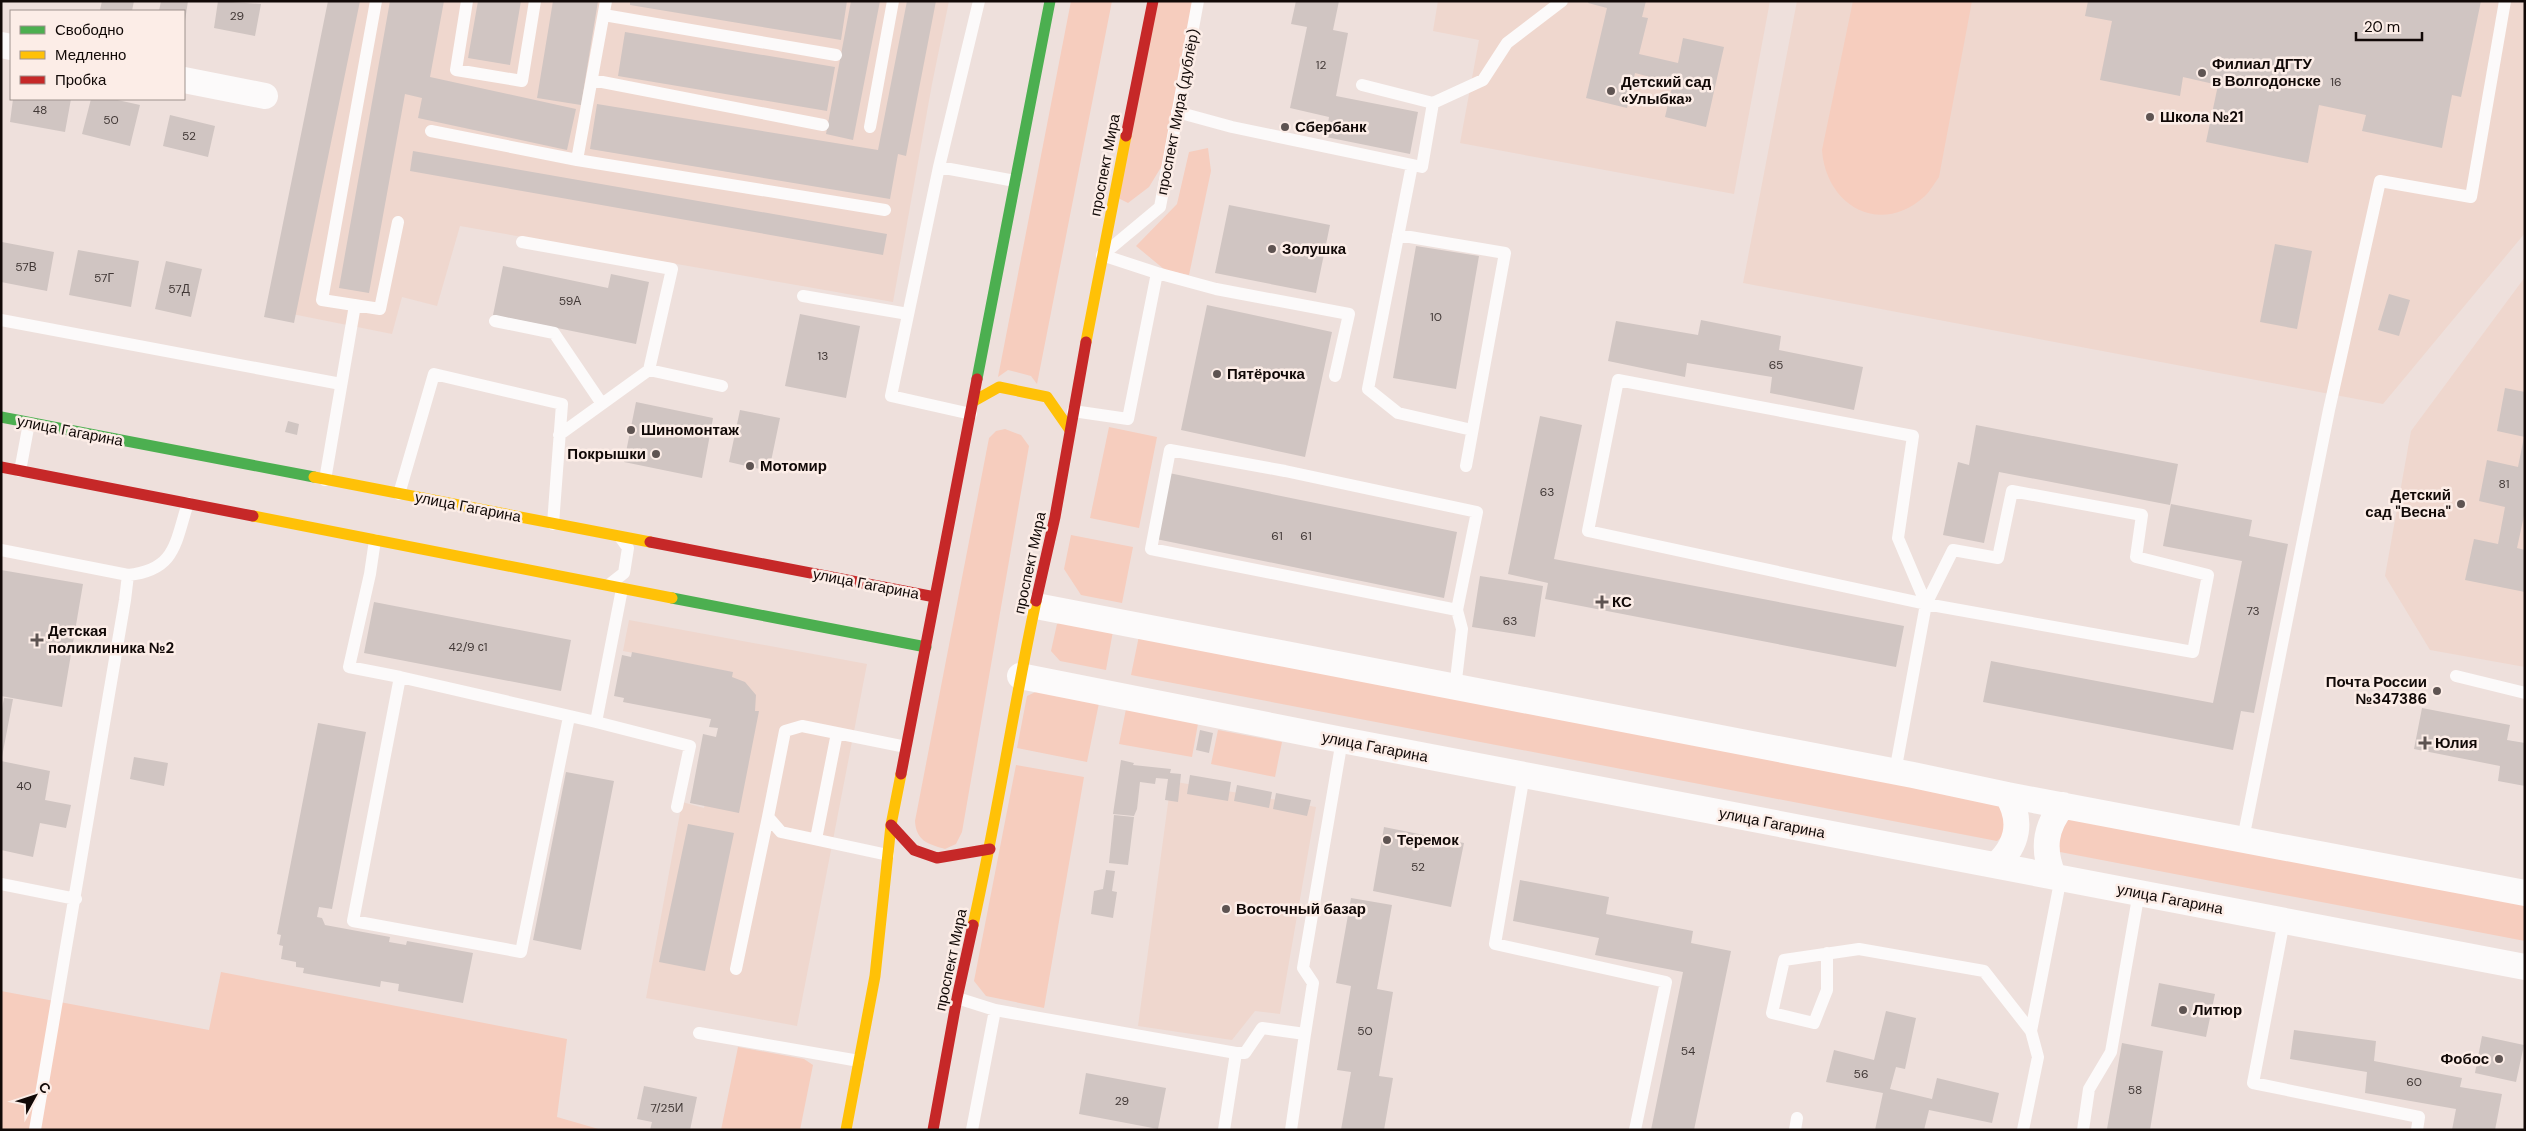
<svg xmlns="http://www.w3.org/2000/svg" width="2526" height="1131" viewBox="0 0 2526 1131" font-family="'DM Sans',sans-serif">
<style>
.built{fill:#efd7ce}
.green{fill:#f6cdbe}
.building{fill:#d0c5c2}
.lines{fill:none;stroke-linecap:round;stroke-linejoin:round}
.lane{stroke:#fcfafa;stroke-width:12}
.street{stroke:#fcfafa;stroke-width:26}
.fast{stroke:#4caf50;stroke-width:11}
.slow{stroke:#ffc107;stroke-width:11}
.jam{stroke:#c62828;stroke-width:11}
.poi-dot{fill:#5e5452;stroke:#fcede7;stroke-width:2}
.labels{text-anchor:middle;stroke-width:5;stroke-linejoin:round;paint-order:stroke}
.number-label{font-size:12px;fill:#413836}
.poi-label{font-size:15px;font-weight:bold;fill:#110907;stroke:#fcede7;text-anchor:start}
.street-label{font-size:15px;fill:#110907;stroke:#fcede7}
</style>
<rect width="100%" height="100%" fill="#eee0dc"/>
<path class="built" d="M 337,1 L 949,1 L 932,84 L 893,302 L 460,226 L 437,306 L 402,297 L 392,334 L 282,312 Z
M 1438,1 L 1770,1 L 1734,194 L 1460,143 L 1479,40 L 1433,31 Z
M 1797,1 L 2525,1 L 2525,233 L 2383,404 L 1743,283 Z
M 2525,277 L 2525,667 L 2430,650 L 2385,576 L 2411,431 Z
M 629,620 L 867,664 L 797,1026 L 646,998 L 682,802 L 704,808 L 731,672 L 623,651 Z
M 1171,781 L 1316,807 L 1280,1014 L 1255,1011 L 1232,1040 L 1138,1026 Z"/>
<path class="green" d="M 1071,1 L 1112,1 L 1037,384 L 1031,376 L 1008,370 L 998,377 Z
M 1157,1 L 1195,1 L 1166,159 L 1149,187 L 1128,203 L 1118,198 Z
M 1853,1 L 1972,1 L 1939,177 C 1934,184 1930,191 1925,196 C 1880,237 1826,206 1822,150 Z
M 1208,148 L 1211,171 L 1189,275 L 1165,270 L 1136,246 L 1177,204 L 1189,152 Z
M 1109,427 L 1157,437 L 1139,528 L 1090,518 Z
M 1005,429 L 1021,435 L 1029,446 L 962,832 L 956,844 L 945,849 C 928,844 916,841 915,821 L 989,438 L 996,431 Z
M 1071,535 L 1133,547 L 1122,603 L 1081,595 L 1064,569 Z
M 1065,620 L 1113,631 L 1106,670 L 1060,661 L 1051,651 L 1057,624 Z
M 1139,636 L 2000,801 L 2006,809 L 2004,835 L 1997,841 L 1131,675 Z
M 1046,687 L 1100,698 L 1087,762 L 1017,748 L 1027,696 Z
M 1127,704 L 1199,718 L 1192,757 L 1119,744 Z
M 1218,730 L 1282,742 L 1275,777 L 1211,764 Z
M 1016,765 L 1084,777 L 1044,1008 L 986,996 L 974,981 Z
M 2062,818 L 2525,901 L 2525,941 L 2060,852 L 2056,828 Z
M 221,972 L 567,1039 L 557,1117 L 602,1130 L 1,1130 L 1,991 L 209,1030 Z
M 738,1047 L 804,1059 L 813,1065 L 800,1130 L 721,1130 Z"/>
<path class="building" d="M 102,1 L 134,1 L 132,11 L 100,10 Z
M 161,1 L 188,1 L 185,21 L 184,11 L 159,11 Z
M 218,1 L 261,4 L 255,36 L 214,28 Z
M 328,1 L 360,1 L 294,323 L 264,317 Z
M 390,1 L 444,1 L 430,77 L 576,109 L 567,150 L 418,118 L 422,98 L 405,94 L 369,293 L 339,288 Z
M 478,1 L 521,1 L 510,65 L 468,58 Z
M 553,1 L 598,1 L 581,105 L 537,98 Z
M 630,1 L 847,1 L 841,40 L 630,5 Z
M 851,1 L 880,1 L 853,140 L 826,134 Z
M 907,1 L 936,1 L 906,156 L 898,154 L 890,199 L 590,149 L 597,104 L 878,150 Z
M 1296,1 L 1339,1 L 1333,30 L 1348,33 L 1336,96 L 1418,112 L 1410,154 L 1326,137 L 1329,117 L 1290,108 L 1307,27 L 1291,24 Z
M 1589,1 L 1646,1 L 1642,17 L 1648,18 L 1639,54 L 1678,63 L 1683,38 L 1724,47 L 1706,127 L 1665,117 L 1673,83 L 1635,73 L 1627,108 L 1586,98 L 1607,8 L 1588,3 Z
M 2088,1 L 2481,1 L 2461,97 L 2452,95 L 2442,148 L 2362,131 L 2366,115 L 2319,105 L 2308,163 L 2206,142 L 2218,85 L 2183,77 L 2180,96 L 2100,80 L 2112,21 L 2085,16 Z
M 625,32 L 835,67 L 827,111 L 618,76 Z
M 13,99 L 71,99 L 65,132 L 10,122 Z
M 91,99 L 113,99 L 140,105 L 130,146 L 82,134 Z
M 170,115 L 215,126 L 208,157 L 163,146 Z
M 413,151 L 887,234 L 883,255 L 410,171 Z
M 1229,205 L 1330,225 L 1316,293 L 1215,273 Z
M 2,242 L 54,252 L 47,291 L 1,282 Z
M 2275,244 L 2312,251 L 2297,329 L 2260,322 Z
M 1416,246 L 1479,256 L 1456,389 L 1393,378 Z
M 78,250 L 139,261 L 131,307 L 69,295 Z
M 166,261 L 202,269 L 191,317 L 155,309 Z
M 503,266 L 608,288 L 611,274 L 649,282 L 636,344 L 493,315 Z
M 2389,294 L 2410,300 L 2399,336 L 2378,330 Z
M 1207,305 L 1332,332 L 1305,457 L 1181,430 Z
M 800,314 L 860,326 L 846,398 L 785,386 Z
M 1701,320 L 1781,336 L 1779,350 L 1863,367 L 1854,410 L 1770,393 L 1772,377 L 1687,363 L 1685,377 L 1608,361 L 1616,321 L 1698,335 Z
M 2505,388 L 2525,392 L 2525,437 L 2497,431 Z
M 636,402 L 713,418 L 702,478 L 624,462 Z
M 740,410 L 780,418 L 769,471 L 729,462 Z
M 1540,416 L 1582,425 L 1554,559 L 1904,626 L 1896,667 L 1545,599 L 1548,583 L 1508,574 Z
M 288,421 L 299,424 L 297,435 L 285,432 Z
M 1976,425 L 2178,464 L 2170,505 L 1999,472 L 1984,543 L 1943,535 L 1958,462 L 1969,465 Z
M 2524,437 L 2525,511 L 2517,548 L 2525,550 L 2525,592 L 2465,580 L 2474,539 L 2498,544 L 2505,507 L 2479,501 L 2487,460 L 2518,467 Z
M 1169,473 L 1457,532 L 1444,598 L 1156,539 Z
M 2171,504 L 2252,520 L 2249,536 L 2288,544 L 2254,713 L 2241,711 L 2233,750 L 1983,702 L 1991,661 L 2213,703 L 2242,561 L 2163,546 Z
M 1,570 L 83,584 L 62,707 L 1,696 Z
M 1480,576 L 1543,586 L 1535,637 L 1472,627 Z
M 374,602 L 571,640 L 561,691 L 364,653 Z
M 632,652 L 733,672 L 732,677 L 745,682 L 756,695 L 755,711 L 759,711 L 739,813 L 690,803 L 703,734 L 716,737 L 718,728 L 709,727 L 711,719 L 623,702 L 624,698 L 614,696 L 622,655 L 631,657 Z
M 4,698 L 13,699 L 2,757 L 1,714 Z
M 2422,708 L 2510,725 L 2507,740 L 2525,743 L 2525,786 L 2498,781 L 2500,766 L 2414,749 Z
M 318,723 L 366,732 L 332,909 L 319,907 L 317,917 L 322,918 L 325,925 L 390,937 L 389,942 L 406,945 L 407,941 L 473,953 L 463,1003 L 398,991 L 399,984 L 381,981 L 380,987 L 303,973 L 304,968 L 296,967 L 296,962 L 281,959 L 283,946 L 279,945 L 281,935 L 277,934 Z
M 1200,730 L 1213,733 L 1209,753 L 1196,750 Z
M 134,757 L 168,763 L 164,786 L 130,779 Z
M 1121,760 L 1134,763 L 1133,765 L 1171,769 L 1170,773 L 1181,774 L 1178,802 L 1165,800 L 1168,779 L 1156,778 L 1155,784 L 1140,782 L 1137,809 L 1134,816 L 1113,814 Z
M 1,761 L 50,771 L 45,800 L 71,805 L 66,828 L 40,823 L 33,857 L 1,850 Z
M 566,772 L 614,781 L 581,950 L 533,940 Z
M 1190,775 L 1231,782 L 1228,801 L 1187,794 Z
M 1237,785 L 1272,792 L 1269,808 L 1234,801 Z
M 1276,793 L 1311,800 L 1307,816 L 1273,809 Z
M 1114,815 L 1134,817 L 1128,865 L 1109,863 Z
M 688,824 L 734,833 L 705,971 L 659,962 Z
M 1384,827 L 1464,843 L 1451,907 L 1373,891 Z
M 1106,870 L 1115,871 L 1112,891 L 1117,892 L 1113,918 L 1091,914 L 1094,891 L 1103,889 Z
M 1520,880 L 1609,897 L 1606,914 L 1693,931 L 1691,943 L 1731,951 L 1694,1130 L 1651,1130 L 1683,972 L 1595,955 L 1599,938 L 1513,921 Z
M 1351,898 L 1392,905 L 1377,989 L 1393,992 L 1379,1076 L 1393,1078 L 1384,1130 L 1341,1130 L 1351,1072 L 1337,1070 L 1351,986 L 1336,983 Z
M 2159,983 L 2215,994 L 2206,1037 L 2151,1026 Z
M 1886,1011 L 1916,1018 L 1905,1069 L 1896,1067 L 1890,1089 L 1932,1099 L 1937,1078 L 1999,1093 L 1992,1123 L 1929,1110 L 1924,1130 L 1875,1130 L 1883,1093 L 1826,1082 L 1834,1050 L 1874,1060 Z
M 2294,1030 L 2376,1041 L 2374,1061 L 2462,1078 L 2460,1087 L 2502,1094 L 2495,1130 L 2452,1130 L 2456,1109 L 2365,1093 L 2367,1072 L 2290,1059 Z
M 2482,1036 L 2524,1045 L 2516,1082 L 2475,1073 Z
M 2122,1043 L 2163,1051 L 2150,1130 L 2107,1129 Z
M 1086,1073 L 1166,1088 L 1158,1129 L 1079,1114 Z
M 644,1086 L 697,1097 L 690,1130 L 650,1130 L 652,1122 L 637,1119 Z"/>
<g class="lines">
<path class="lane" d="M 376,1 L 322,300 L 380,309 L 398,222
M 467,1 L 456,70 L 522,81 L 535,1
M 604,15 L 836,55
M 592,80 L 823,125
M 1433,103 L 1483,80 L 1507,43 L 1562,1
M 1177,112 L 1232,127 L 1422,167 L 1433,103 L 1362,85
M 870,127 L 893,1
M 431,131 L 577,160 L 885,210
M 577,160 L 606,1
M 1412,165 L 1368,389 L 1398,413 L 1472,430
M 939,167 L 979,1
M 1398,235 L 1505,253 L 1466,466
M 522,242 L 672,269 L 649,370
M 1106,252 L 1160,207 L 1198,1
M 1157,273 L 1216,289 L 1349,314 L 1335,376
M 803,296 L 908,314
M 1,320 L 341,384
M 495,321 L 554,333 L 602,404
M 1073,411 L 1128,419 L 1157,273 L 1102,255
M 971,414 L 891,396 L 939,167 L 1015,181
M 559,435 L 649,370 L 722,386
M 20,471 L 29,423
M 325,480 L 355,305
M 399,494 L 434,374 L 562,404 L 553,524
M 375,540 L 370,574 L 349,667 L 400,677 L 596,722 L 622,589
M 1,550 L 128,575
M 610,584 L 624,573 L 628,548 L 620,537
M 2456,676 L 2525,693
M 400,677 L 353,921 L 521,952 L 569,717
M 1455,688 L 1462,629 L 1457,610 L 1477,512 L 1285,471 L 1170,450 L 1151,549 L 1457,610
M 596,722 L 690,746 L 677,807
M 1895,772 L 1926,604 L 1953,550 L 1998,558 L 2012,491 L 2142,515 L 2136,557 L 2208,575 L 2193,652 L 1926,604 L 1588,531 L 1618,380 L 1913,436 L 1898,538 L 1926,604
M 1524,775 L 1495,944 L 1666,982 L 1635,1130
M 816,839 L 837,733
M 2243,839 L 2329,410 L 2380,181 L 2471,197 L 2505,1
M 888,855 L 781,832 L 768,817 L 785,731 L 802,726 L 906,747
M 1,884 L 76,899
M 2284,921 L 2253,1083 L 2419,1117 L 2417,1130
M 1827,953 L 1827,990 L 1814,1023 L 1772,1013 L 1784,960 L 1859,949 L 1984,971 L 2031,1031
M 736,969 L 768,817
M 957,998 L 995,1010 L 972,1130
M 995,1010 L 1236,1053 L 1245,1053 L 1262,1028 L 1305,1034 L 1313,983 L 1303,968 L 1342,740
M 699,1033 L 859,1061
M 35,1130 L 125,600 L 128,575 C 176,570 175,543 188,503
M 1224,1130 L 1236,1053
M 1291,1130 L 1305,1034
M 1795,1130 L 1797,1118
M 2023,1130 L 2038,1057 L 2031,1031 L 2061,877
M 2083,1130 L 2089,1089 L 2111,1052 L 2139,892"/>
<path class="street" d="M 1,45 L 11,47
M 184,80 L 265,96
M 1036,606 L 1913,775 L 2007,795 L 2525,893
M 1020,676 L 1342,740 L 2525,967
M 1996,865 C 2018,845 2023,820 2007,795
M 2053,875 C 2042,849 2045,827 2063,805"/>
<path class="fast" d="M 977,379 L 1050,1
M 1,417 L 314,477
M 672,598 L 926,647"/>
<path class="slow" d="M 1086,342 L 1126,136
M 974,401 L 999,387 L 1047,397 L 1070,430
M 314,477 L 650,542
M 253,516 L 672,598
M 973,925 C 997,818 1013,709 1036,601
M 846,1130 L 875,976 L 891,825 L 901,774"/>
<path class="jam" d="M 1126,136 L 1153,1
M 1,467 L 253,516
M 650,542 L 935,597
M 1036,601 L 1055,517 L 1086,342
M 901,774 L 977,379
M 891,825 L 914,850 L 937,858 L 990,849
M 933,1130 L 957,998 L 973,925"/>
</g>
<g class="poi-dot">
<circle cx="2202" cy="73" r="5"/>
<circle cx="1611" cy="91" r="5"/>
<circle cx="2150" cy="117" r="5"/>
<circle cx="1285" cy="127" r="5"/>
<circle cx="1272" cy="249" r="5"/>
<circle cx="1217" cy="374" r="5"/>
<circle cx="631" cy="430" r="5"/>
<circle cx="656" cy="454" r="5"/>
<circle cx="750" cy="466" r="5"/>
<circle cx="2461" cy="504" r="5"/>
<path d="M1599.5 594.5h5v5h5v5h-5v5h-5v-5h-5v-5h5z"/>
<path d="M34.5 632.5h5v5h5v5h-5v5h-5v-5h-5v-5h5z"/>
<circle cx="2437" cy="691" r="5"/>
<path d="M2422.5 735.5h5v5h5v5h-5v5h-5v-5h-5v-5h5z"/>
<circle cx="1387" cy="840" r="5"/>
<circle cx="1226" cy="909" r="5"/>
<circle cx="2183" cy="1010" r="5"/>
<circle cx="2499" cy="1059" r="5"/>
</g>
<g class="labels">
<g class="number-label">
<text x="237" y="20">29</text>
<text x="1321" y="69">12</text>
<text x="2336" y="86">16</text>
<text x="40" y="114">48</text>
<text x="111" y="124">50</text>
<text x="189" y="140">52</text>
<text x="26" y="271">57В</text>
<text x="104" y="282">57Г</text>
<text x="179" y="293">57Д</text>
<text x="570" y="305">59А</text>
<text x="1436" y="321">10</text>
<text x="823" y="360">13</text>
<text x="1776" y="369">65</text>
<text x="2504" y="488">81</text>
<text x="1547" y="496">63</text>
<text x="1277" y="540">61</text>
<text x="1306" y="540">61</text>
<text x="2253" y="615">73</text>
<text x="1510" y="625">63</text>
<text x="468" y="651">42/9 с1</text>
<text x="24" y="790">40</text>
<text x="1418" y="871">52</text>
<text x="1365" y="1035">50</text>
<text x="1688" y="1055">54</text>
<text x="1861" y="1078">56</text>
<text x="2414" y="1086">60</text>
<text x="2135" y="1094">58</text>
<text x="1122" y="1105">29</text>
<text x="667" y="1112">7/25И</text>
</g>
<g class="poi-label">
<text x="2212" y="69">Филиал ДГТУ<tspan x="2212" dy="17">в Волгодонске</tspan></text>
<text x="1621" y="87">Детский сад<tspan x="1621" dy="17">«Улыбка»</tspan></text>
<text x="2160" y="122">Школа №21</text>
<text x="1295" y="132">Сбербанк</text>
<text x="1282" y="254">Золушка</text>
<text x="1227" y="379">Пятёрочка</text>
<text x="641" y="435">Шиномонтаж</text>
<text x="646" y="459" text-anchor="end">Покрышки</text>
<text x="760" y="471">Мотомир</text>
<text x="2451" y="500" text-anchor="end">Детский<tspan x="2451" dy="17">сад "Весна"</tspan></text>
<text x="1612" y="607">КС</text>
<text x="48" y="636">Детская<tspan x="48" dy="17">поликлиника №2</tspan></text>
<text x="2427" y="687" text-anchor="end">Почта России<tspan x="2427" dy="17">№347386</tspan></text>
<text x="2435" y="748">Юлия</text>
<text x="1397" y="845">Теремок</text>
<text x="1236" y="914">Восточный базар</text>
<text x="2193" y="1015">Литюр</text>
<text x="2489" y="1064" text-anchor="end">Фобос</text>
</g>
<g class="street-label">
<text transform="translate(1178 112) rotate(-79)" y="5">проспект Мира (дублёр)</text>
<text transform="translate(1105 165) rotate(-79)" y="5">проспект Мира</text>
<text transform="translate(70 431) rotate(11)" y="5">улица Гагарина</text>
<text transform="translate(468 507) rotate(11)" y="5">улица Гагарина</text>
<text transform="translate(1030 563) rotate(-78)" y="5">проспект Мира</text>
<text transform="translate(866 584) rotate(11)" y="5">улица Гагарина</text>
<text transform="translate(1375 747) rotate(11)" y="5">улица Гагарина</text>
<text transform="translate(1772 823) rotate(11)" y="5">улица Гагарина</text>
<text transform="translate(2170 899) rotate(11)" y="5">улица Гагарина</text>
<text transform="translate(951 960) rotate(-78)" y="5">проспект Мира</text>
</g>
</g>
<rect width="2526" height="1131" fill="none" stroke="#110907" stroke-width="5"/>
<rect x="10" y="10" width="175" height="90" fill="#fcede7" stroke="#9e928d"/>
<rect x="20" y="26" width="25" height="8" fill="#4caf50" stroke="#9e928d"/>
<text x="55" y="35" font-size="15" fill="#110907">Свободно</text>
<rect x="20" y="51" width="25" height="8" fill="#ffc107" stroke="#9e928d"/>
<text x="55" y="60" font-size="15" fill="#110907">Медленно</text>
<rect x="20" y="76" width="25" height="8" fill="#c62828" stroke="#9e928d"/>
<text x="55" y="85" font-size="15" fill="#110907">Пробка</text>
<g transform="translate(35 1096) rotate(50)" stroke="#fcede7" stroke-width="4" paint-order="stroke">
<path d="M0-4L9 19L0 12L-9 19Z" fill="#110907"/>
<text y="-8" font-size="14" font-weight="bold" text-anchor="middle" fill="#110907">С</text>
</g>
<path d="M2356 32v8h66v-8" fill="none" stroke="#110907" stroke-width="2.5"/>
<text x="2364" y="32" font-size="15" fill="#110907" stroke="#fcede7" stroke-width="4" paint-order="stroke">20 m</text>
</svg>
